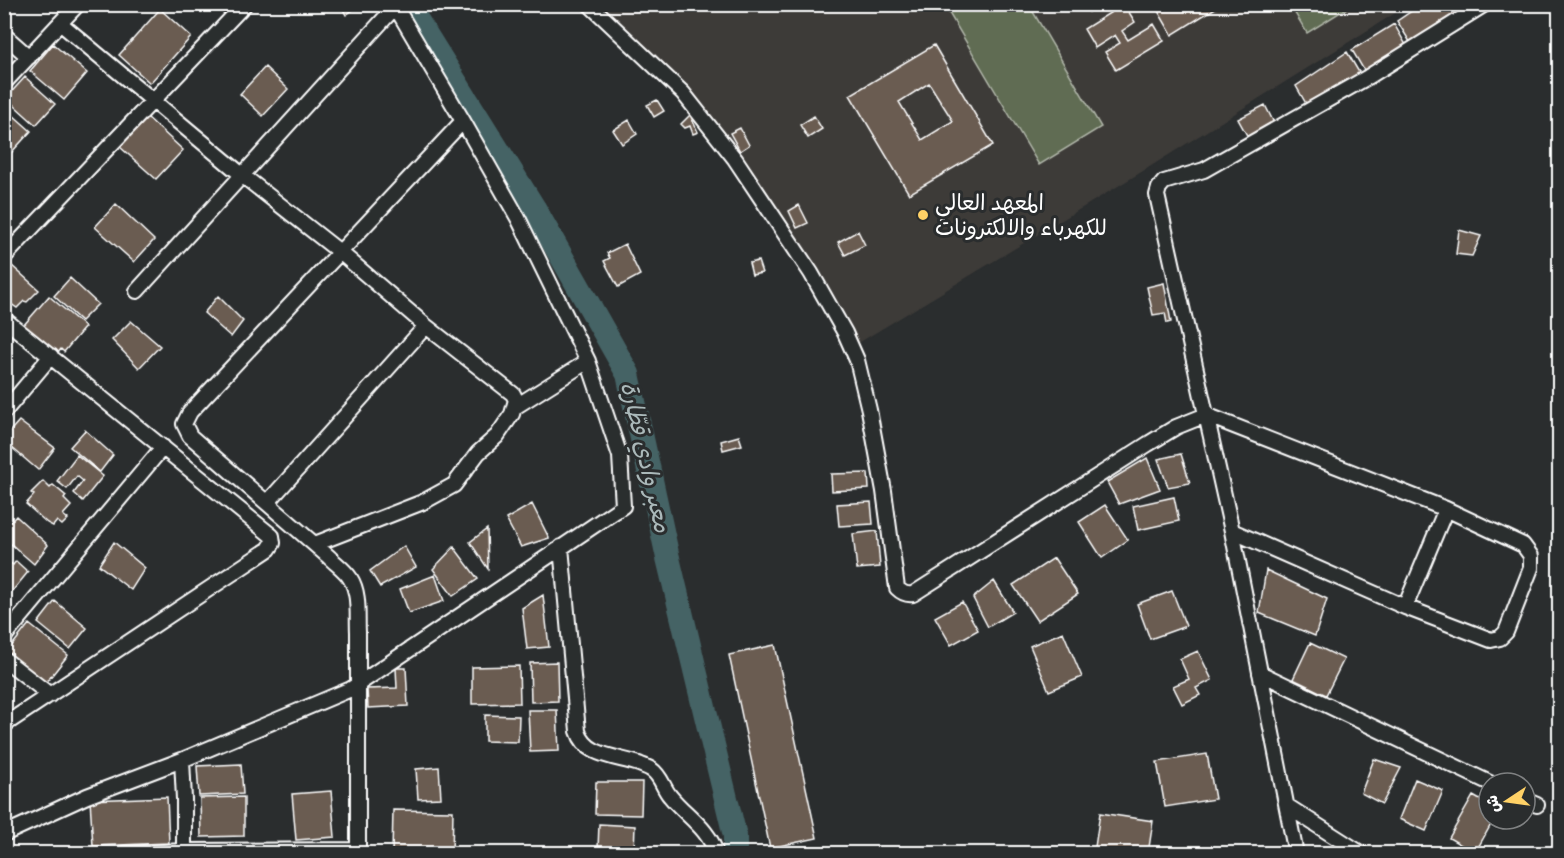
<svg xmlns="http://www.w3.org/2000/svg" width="1564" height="858" viewBox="0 0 1564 858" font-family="'Gochi Hand','Playpen Sans Arabic',sans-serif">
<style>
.built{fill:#3e3b38}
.green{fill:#606c53;stroke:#b0b6a9;stroke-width:1.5}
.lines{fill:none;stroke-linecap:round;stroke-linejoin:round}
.river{stroke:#456365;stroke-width:24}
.building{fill:#6b5c51;stroke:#fff;stroke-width:1.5;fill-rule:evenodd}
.minor-casing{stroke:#fff;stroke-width:18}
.minor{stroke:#2a2d2e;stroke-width:14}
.poi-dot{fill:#ffd166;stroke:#2a2d2e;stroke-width:2}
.labels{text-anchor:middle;stroke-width:6;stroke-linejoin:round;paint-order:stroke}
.poi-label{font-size:22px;fill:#fff;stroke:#2a2d2e;text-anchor:start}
.water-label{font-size:24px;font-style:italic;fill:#abb9ba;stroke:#2a2d2e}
</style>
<rect width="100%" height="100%" fill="#2a2d2e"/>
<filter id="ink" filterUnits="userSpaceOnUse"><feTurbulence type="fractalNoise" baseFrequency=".0167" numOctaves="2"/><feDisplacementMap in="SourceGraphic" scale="12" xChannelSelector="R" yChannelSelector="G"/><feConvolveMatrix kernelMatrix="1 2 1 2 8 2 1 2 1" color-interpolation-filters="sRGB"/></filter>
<g filter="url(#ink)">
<path class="built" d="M 591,5 L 1408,5 L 1143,171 L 855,345 L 683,93 Z"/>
<path class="green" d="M 952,5 L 1029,5 L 1101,127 L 1039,165 L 946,8 Z
M 1290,5 L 1352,5 L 1307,33 Z"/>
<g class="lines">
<path class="river" d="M 407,4 L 534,208 L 628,374 L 668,558 L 735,836 L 735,854"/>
</g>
<path class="building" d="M 340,4 L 361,4 L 346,15 Z
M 1085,4 L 1102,4 L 1089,12 Z
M 1124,4 L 1135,22 L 1122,31 L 1128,40 L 1154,24 L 1164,41 L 1116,70 L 1105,52 L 1120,43 L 1115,35 L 1095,48 L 1084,29 Z
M 1154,4 L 1222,4 L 1172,35 Z
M 1422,4 L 1473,4 L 1410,42 L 1397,21 Z
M 160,9 L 191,37 L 150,83 L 119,55 Z
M 1394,24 L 1406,45 L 1365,72 L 1352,50 Z
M 53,44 L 87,73 L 64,100 L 30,71 Z
M 934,45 L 993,145 L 909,194 L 850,95 ZM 929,83 L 953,121 L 922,140 L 899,102 Z
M 1347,52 L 1360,74 L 1308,107 L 1296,86 Z
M 265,67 L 288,89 L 263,116 L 240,94 Z
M 25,77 L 55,104 L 36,125 L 6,98 Z
M 657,100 L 664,111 L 654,117 L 647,105 Z
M 1265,105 L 1275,125 L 1249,139 L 1238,119 Z
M 4,107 L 31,131 L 10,154 L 4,150 Z
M 690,115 L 698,132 L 693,134 L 690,126 L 685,128 L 681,124 Z
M 814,116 L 822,129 L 808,138 L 800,125 Z
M 147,117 L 183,150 L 156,179 L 120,147 Z
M 629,120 L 637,134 L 622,144 L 613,130 Z
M 740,128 L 749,145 L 740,151 L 730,133 Z
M 116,204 L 154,240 L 134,262 L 95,227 Z
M 799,205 L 808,223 L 797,228 L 789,211 Z
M 1459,230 L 1481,236 L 1472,256 L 1456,254 Z
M 858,231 L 865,245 L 845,255 L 838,242 Z
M 625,244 L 640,275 L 618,287 L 604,261 L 610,258 L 607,253 Z
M 758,261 L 762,273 L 752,275 L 749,263 Z
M 11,265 L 39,290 L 27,302 L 24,301 L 17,308 L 4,299 L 4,271 Z
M 70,278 L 98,304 L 81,321 L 54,296 Z
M 1164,283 L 1171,322 L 1167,323 L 1165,313 L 1153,315 L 1147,287 Z
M 49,296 L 85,327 L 64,352 L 61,349 L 57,354 L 23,326 Z
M 218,296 L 243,321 L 231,337 L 204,313 Z
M 131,321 L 160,346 L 139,368 L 112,340 Z
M 4,349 L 12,356 L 5,365 L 4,365 Z
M 19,421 L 55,448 L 38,470 L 4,441 L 4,438 Z
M 85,430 L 113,455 L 100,472 L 70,447 Z
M 739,436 L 742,445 L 723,450 L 721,441 Z
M 1181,454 L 1190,483 L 1168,487 L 1158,459 Z
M 77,455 L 103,476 L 83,501 L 74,493 L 83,481 L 77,476 L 67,489 L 57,481 Z
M 1147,458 L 1160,489 L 1119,504 L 1107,482 Z
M 868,473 L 869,489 L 832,491 L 831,474 Z
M 43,481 L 50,488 L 53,485 L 66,496 L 64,499 L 71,506 L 63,515 L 68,519 L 62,525 L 57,521 L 53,526 L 47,523 L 26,504 L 34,495 L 31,493 Z
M 1174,497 L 1179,521 L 1138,530 L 1133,506 Z
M 871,502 L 873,524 L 839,526 L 837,504 Z
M 532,504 L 549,538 L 521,547 L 506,519 Z
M 1105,505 L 1128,540 L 1102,558 L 1079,522 Z
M 16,516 L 48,545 L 34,564 L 4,538 L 4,529 Z
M 487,529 L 488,569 L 470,542 Z
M 877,531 L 880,567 L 857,569 L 853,534 Z
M 114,542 L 145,568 L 131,590 L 99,565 Z
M 404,546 L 416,567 L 380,587 L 370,571 Z
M 454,547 L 478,579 L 453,596 L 433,569 Z
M 4,558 L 13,565 L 16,561 L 28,572 L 10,594 L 4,589 Z
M 1054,558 L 1078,594 L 1037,621 L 1013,585 Z
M 1266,570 L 1327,599 L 1315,636 L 1259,613 Z
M 435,575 L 444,601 L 409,613 L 400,589 Z
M 994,581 L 1013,612 L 988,627 L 973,598 Z
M 1172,591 L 1186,626 L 1150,639 L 1137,604 Z
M 543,595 L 549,647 L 527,649 L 522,608 Z
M 55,601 L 87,628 L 70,649 L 38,623 Z
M 962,602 L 978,630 L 951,645 L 935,617 Z
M 29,624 L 68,655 L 45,684 L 6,653 Z
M 1063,632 L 1082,677 L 1049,691 L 1030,646 Z
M 1310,643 L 1344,659 L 1326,695 L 1293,679 Z
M 775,645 L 817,838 L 770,848 L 729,655 Z
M 1198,651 L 1212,680 L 1196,688 L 1200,695 L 1182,704 L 1173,686 L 1189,679 L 1180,659 Z
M 557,662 L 558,701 L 531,702 L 530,663 Z
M 519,666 L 520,703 L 472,704 L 472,667 Z
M 396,668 L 406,668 L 408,706 L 368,708 L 367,689 L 397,688 Z
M 528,710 L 557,710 L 559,751 L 530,752 Z
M 485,715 L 519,716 L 518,742 L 485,741 Z
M 1207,754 L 1215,799 L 1165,807 L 1157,762 Z
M 1374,759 L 1401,768 L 1382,804 L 1361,793 Z
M 241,764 L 243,794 L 199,796 L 197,766 Z
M 439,767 L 441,798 L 418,799 L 416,769 Z
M 1415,779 L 1443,791 L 1426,831 L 1399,819 Z
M 596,782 L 642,782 L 641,815 L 595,814 Z
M 331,791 L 335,837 L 296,840 L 292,794 Z
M 1473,796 L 1489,805 L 1489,819 L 1494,819 L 1475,853 L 1449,838 Z
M 167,797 L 169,843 L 93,846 L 90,800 Z
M 244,797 L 244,836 L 201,837 L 200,798 Z
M 393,810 L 453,811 L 452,854 L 392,854 Z
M 1100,813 L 1153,821 L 1148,854 L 1094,854 Z
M 599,824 L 635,826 L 634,850 L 598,849 Z
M 1438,847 L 1452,854 L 1435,854 Z"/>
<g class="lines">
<defs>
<path id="minor" d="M 589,4 L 683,93 L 735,159 L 811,273 L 845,333 L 857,360 L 869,410 L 884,491 L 897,588 C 902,593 906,595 913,594 L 1148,444 L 1176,427 L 1206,415 L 1446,509 L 1523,545 L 1531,556 L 1531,568 L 1506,632 L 1500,638 L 1491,640 L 1405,607 L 1232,531
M 60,23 L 242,175 L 341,253 L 426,326 L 513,394 L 516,400 L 512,414 L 497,436 L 478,453 L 454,485 L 423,502 L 315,544
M 4,35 L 29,57
M 4,83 L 78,4
M 4,257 L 245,4
M 137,291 L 395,7
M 4,319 L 272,536 L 273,543 L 269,549 L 4,725
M 515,407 L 588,361
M 4,412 L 51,356
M 268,502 L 426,326
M 561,547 L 578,731 C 586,757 616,756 639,764 C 643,766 648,767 652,770 C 661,776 663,788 670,796 C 685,815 710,829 716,854
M 1405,607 L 1446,509
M 4,637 L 163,447
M 4,659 L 50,695
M 1260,673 L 1490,783
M 182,760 L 184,799 L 184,854
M 1525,800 L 1537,805
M 1287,806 L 1362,854
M 4,834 L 87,796 L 182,760 L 351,689 L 623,506 L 620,456 L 588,361 L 518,218 L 463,121 L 394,4
M 123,854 L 184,851 L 358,850
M 358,854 L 358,632 C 357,615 360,593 350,578 C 345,570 336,564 329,557 L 190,436 L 184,424 L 190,412 L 463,121
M 1296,854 L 1232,531 L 1157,195 L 1159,188 L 1164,182 L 1204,170 L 1368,77 L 1485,4"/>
</defs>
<use href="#minor" class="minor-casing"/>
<use href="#minor" class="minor"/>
</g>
</g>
<circle class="poi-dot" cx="923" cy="215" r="6"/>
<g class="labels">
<g class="poi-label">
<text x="935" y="210">المعهد العالي<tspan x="935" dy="25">للكهرباء والالكترونات</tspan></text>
</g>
<g class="water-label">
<text transform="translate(646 457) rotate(77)" y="8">معبر وادي قطّارة</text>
</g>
</g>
<rect width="1564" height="858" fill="none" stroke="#2a2d2e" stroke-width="24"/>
<rect x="12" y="12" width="1540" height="834" fill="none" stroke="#fff" stroke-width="2" filter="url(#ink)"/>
<g transform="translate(1507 801) rotate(257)"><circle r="28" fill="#2a2d2e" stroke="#7f8182" stroke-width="1.5"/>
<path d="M0-4.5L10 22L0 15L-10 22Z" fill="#ffd166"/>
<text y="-9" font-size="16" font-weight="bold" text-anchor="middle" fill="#ffffff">ش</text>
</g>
</svg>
